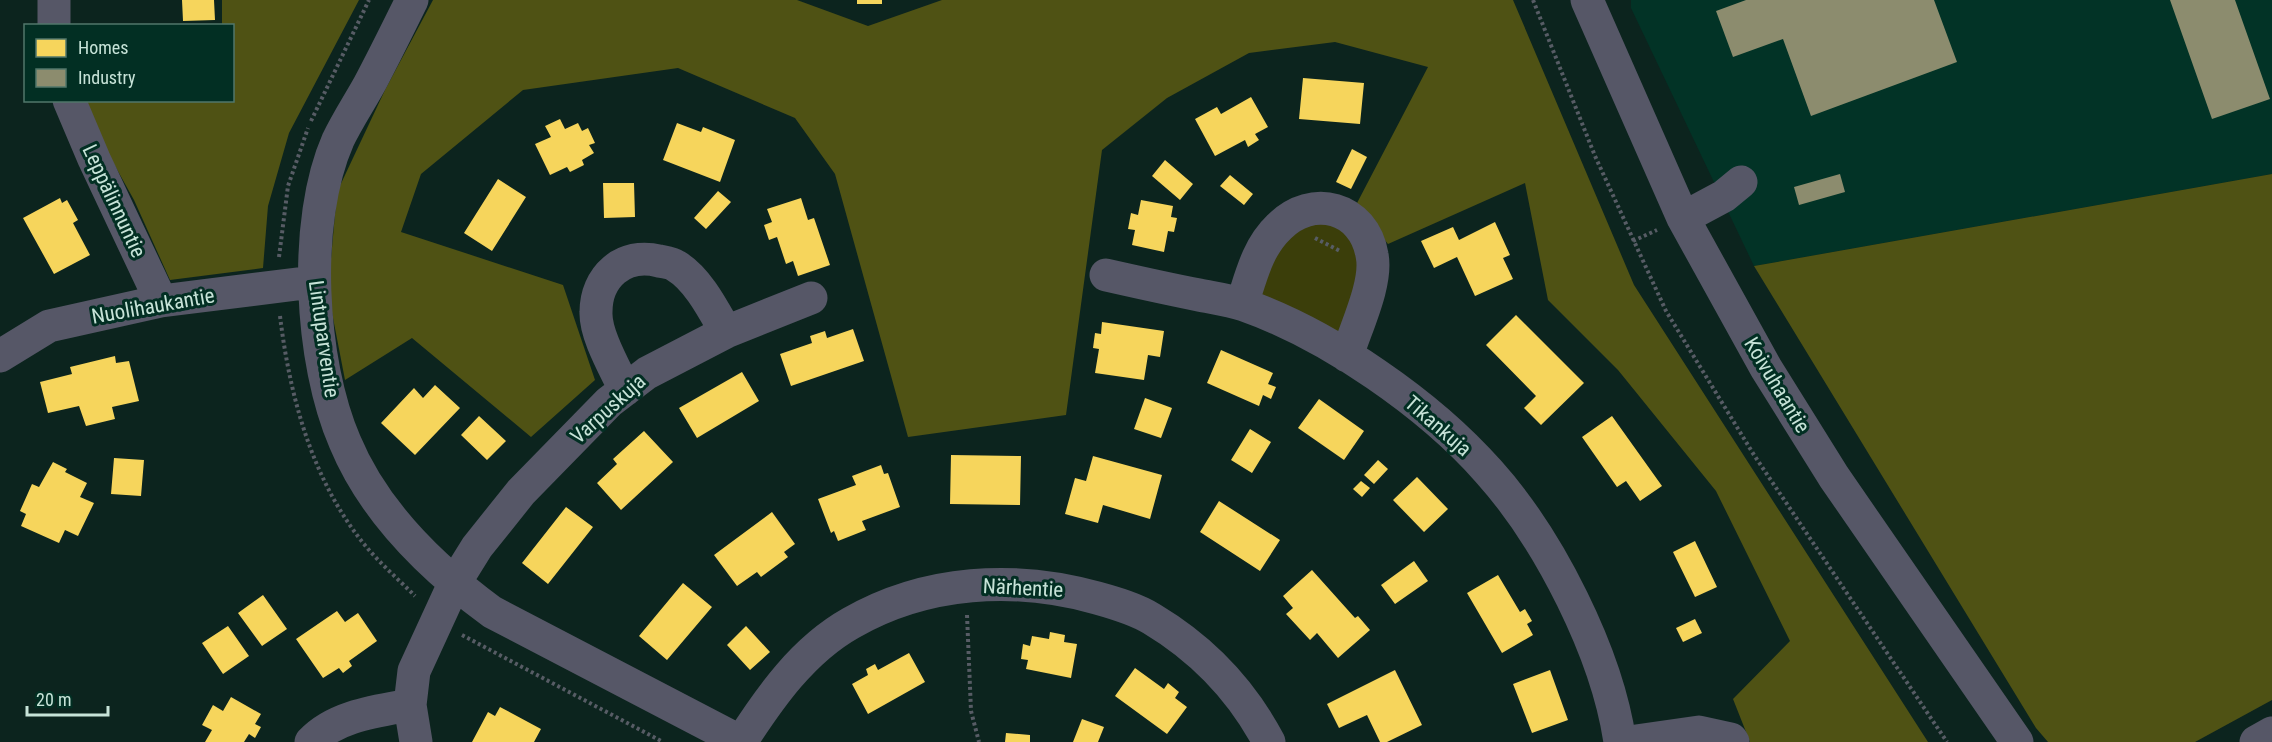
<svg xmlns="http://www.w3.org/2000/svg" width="2272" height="742" viewBox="0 0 2272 742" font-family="'Roboto Condensed',sans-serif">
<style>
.built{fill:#023326}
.green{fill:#3b3e0a}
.forest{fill:#4f5214}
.homes{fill:#f6d55c}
.industry{fill:#8c8c6e}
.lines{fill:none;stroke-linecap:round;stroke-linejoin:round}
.path{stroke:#575c65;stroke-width:4;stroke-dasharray:3 3;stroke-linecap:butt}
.minor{stroke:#565767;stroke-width:33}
.labels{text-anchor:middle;stroke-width:6;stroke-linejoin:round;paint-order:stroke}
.street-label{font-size:21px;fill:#c7e3d8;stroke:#022f23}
</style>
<rect width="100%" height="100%" fill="#0c241e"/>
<path class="built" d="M 1631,0 L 2272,0 L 2272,174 L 1754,266 L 1631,8 Z"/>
<path class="green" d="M 1336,213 L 1370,257 L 1342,345 L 1249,298 L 1268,244 Z"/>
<path class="forest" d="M 222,0 L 359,0 L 289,133 L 268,206 L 263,268 L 170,280 L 134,200 L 95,130 L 87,101 L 232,100 L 232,26 L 222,25 Z
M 433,0 L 797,0 L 868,26 L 942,0 L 1513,0 L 1634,285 L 1928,742 L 1750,742 L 1733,699 L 1790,641 L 1716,491 L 1618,370 L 1548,300 L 1525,183 L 1388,244 L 1356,205 L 1428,67 L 1335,42 L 1249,53 L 1167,98 L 1102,150 L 1066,415 L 908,437 L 835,174 L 795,118 L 678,68 L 523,90 L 421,174 L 401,232 L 563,285 L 595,380 L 531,437 L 412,338 L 345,380 L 328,292 L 337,192 L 385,90 Z
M 2272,174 L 2272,700 L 2195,742 L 2048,742 L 2036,728 L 1754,266 Z"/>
<path class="homes" d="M 182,0 L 214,0 L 215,20 L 183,21 Z
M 857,0 L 882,0 L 882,4 L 857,4 Z
M 1303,78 L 1364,83 L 1360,124 L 1299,119 Z
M 1251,97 L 1268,127 L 1255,134 L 1259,140 L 1248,147 L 1245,140 L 1215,156 L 1195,119 L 1217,107 L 1221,114 Z
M 560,119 L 565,129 L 578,123 L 582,131 L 588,128 L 595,143 L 589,145 L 594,153 L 582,160 L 584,165 L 570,172 L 567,167 L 550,175 L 535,144 L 551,137 L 545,126 Z
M 677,123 L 701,132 L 703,127 L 735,140 L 720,182 L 663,160 Z
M 1352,149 L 1367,157 L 1351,189 L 1336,182 Z
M 1165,160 L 1193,184 L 1180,200 L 1152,176 Z
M 1230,175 L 1253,194 L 1244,205 L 1220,186 Z
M 498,179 L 526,197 L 492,251 L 464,233 Z
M 603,183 L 634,183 L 635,217 L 604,218 Z
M 718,191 L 731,202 L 706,229 L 694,218 Z
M 60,198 L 62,203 L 67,200 L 78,220 L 73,223 L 90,255 L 54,274 L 23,218 Z
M 801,198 L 808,220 L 814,218 L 830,265 L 798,276 L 793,261 L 786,264 L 777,237 L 769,240 L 764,225 L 772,222 L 767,209 Z
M 1141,200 L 1173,206 L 1171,217 L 1177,218 L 1174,232 L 1168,231 L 1164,252 L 1132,245 L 1135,230 L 1128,229 L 1131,213 L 1138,215 Z
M 1495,222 L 1510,255 L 1503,258 L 1513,279 L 1475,296 L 1457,257 L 1434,268 L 1421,241 L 1453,227 L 1459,240 Z
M 1516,315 L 1584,383 L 1541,425 L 1524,408 L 1536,396 L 1486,345 Z
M 1102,322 L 1164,331 L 1160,357 L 1148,355 L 1144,380 L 1095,373 L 1099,349 L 1093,348 L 1095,333 L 1101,334 Z
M 853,329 L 864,361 L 791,386 L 780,354 L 812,343 L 810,336 L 825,331 L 827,338 Z
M 1221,350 L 1273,373 L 1268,384 L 1276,387 L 1271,399 L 1263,395 L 1259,406 L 1207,383 Z
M 115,356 L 116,363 L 129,361 L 139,401 L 112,407 L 115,419 L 86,426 L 79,406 L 48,413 L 40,382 L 72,374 L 70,367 Z
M 742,372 L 759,401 L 697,438 L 679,408 Z
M 435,385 L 460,408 L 415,455 L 381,423 L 414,388 L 423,398 Z
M 1145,398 L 1172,408 L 1161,438 L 1134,429 Z
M 1319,399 L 1364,431 L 1344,460 L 1298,428 Z
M 479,416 L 506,441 L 487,460 L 461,435 Z
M 1612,416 L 1662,486 L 1640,501 L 1626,481 L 1617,487 L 1582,437 Z
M 1250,429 L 1271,442 L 1252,473 L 1231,460 Z
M 644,431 L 673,462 L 621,510 L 597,483 L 617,464 L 613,459 Z
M 951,455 L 1021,456 L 1020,505 L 950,504 Z
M 1093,456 L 1162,475 L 1150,519 L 1103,505 L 1098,523 L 1065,514 L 1075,478 L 1086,481 Z
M 114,458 L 144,460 L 141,496 L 111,494 Z
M 1378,460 L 1388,469 L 1374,484 L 1364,475 Z
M 53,462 L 67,469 L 65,472 L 87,483 L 80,497 L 94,503 L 78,536 L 65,530 L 59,543 L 21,526 L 26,514 L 20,511 L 32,484 L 39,487 Z
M 881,465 L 884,474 L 888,473 L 900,507 L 862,521 L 866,530 L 838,541 L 834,531 L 831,533 L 818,499 L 856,485 L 852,476 Z
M 1417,477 L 1448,509 L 1424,532 L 1393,500 Z
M 1361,481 L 1370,488 L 1362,497 L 1353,489 Z
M 1219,501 L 1280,540 L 1260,571 L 1200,532 Z
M 566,507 L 593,527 L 548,584 L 522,563 Z
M 772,512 L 795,544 L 784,552 L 788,557 L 761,577 L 757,572 L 737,586 L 714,555 Z
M 1695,541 L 1717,587 L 1695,597 L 1673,552 Z
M 1414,561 L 1428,581 L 1395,604 L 1381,585 Z
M 1312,570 L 1355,618 L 1358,616 L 1370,630 L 1338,658 L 1317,633 L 1310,640 L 1286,614 L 1293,608 L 1283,596 Z
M 1498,575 L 1520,612 L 1525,609 L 1532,621 L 1527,624 L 1533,635 L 1502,653 L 1467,593 Z
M 683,583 L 712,607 L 667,660 L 639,636 Z
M 263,595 L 287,629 L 262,646 L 238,613 Z
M 337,611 L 345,622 L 358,613 L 377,641 L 349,661 L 352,666 L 343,673 L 339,668 L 323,678 L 296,639 Z
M 1695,619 L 1702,633 L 1683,642 L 1676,628 Z
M 228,626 L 249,656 L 223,674 L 202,643 Z
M 746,626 L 770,652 L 750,670 L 727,645 Z
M 1050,632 L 1065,635 L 1064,642 L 1077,644 L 1071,678 L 1026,669 L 1028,660 L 1021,659 L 1023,644 L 1030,646 L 1032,636 L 1049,639 Z
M 909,653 L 925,682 L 868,714 L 852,684 L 868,675 L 866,669 L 875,664 L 878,670 Z
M 1135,668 L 1164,689 L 1168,683 L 1179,692 L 1175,698 L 1187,707 L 1167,734 L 1115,696 Z
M 1395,670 L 1422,725 L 1387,742 L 1380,742 L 1367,715 L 1339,728 L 1327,704 Z
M 1550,670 L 1568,720 L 1532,733 L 1513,684 Z
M 231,697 L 261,714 L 255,724 L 261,727 L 255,738 L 249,734 L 244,742 L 205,742 L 212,730 L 202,725 L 213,705 L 223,711 Z
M 500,707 L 541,729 L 534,742 L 472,742 L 488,712 L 495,716 Z
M 1082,719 L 1104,727 L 1098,742 L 1073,742 Z
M 1006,733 L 1030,735 L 1030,742 L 1005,742 Z"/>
<path class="industry" d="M 1746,0 L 1934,0 L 1957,62 L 1811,116 L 1783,39 L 1733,57 L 1716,11 Z
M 2170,0 L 2235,0 L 2270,99 L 2212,119 Z
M 1840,174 L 1845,192 L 1799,205 L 1794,187 Z"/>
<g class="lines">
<path class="path" d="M 1533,0 L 1595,156 L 1666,311 L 1754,455 L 1947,742
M 311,121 L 369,0
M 1315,238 L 1340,251
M 1633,241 L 1657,230
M 279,257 L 288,186 L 308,128
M 280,316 C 290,398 313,485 369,550 C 383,566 400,581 415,596
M 967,615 L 971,711 L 979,742
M 462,635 L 663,742"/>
<path class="minor" d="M 54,0 L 54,26
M 412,0 C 398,28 384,57 369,85 C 359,103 347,121 338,140 C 302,222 310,361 345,442 C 374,512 432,568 492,612 L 741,742
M 1587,0 L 1683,218 L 1766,368 L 1834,477 L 2017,742
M 69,100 L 94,159 L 161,301
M 1683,218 L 1724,196 L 1741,182
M 1106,275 C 1137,282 1168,289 1199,295 C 1214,298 1230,300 1244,305 C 1329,335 1429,404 1489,472 C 1549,539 1607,653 1620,742
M 1242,304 C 1251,277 1257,248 1279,227 C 1312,193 1364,207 1372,255 C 1378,283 1355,329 1347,356
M 0,356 L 49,326 L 161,301 L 313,282
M 625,390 C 616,370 595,335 596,312 C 596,277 623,252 659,261 C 664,262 672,263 676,266 C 698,279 714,311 726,332
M 311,742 C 335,716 377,711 410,705
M 416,742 L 410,705 L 414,671 L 454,584 L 477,547 L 521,492 L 609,402 L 647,373 L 726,332 L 811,298
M 741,742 C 770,697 803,650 851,623 C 926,580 1015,575 1097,598 C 1115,603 1136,609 1152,619 C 1202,649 1242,691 1269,742
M 1629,742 L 1699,732 L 1731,739 L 1733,742
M 2256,742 L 2272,733"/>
</g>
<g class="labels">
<g class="street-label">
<text transform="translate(114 201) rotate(65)" y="7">Leppälinnuntie</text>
<text transform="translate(153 306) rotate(-10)" y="7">Nuolihaukantie</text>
<text transform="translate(324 339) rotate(82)" y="7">Lintuparventie</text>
<text transform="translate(1777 385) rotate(59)" y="7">Koivuhaantie</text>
<text transform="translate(608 409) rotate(-42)" y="7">Varpuskuja</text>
<text transform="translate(1438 426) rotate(41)" y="7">Tikankuja</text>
<text transform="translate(1023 588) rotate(3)" y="7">Närhentie</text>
</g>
</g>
<rect x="24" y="24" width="210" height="78" fill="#022f23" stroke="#51776b" stroke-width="1.5"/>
<rect x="36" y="39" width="30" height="18" fill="#f6d55c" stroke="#51776b" stroke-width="1.5"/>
<text x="78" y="54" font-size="18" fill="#c7e3d8">Homes</text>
<rect x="36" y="69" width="30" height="18" fill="#8c8c6e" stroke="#51776b" stroke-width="1.5"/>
<text x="78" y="84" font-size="18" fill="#c7e3d8">Industry</text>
<path d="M27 706v9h81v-9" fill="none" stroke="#c7e3d8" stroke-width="3"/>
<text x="36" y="706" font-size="18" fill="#c7e3d8" stroke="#022f23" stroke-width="4.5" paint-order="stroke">20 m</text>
</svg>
